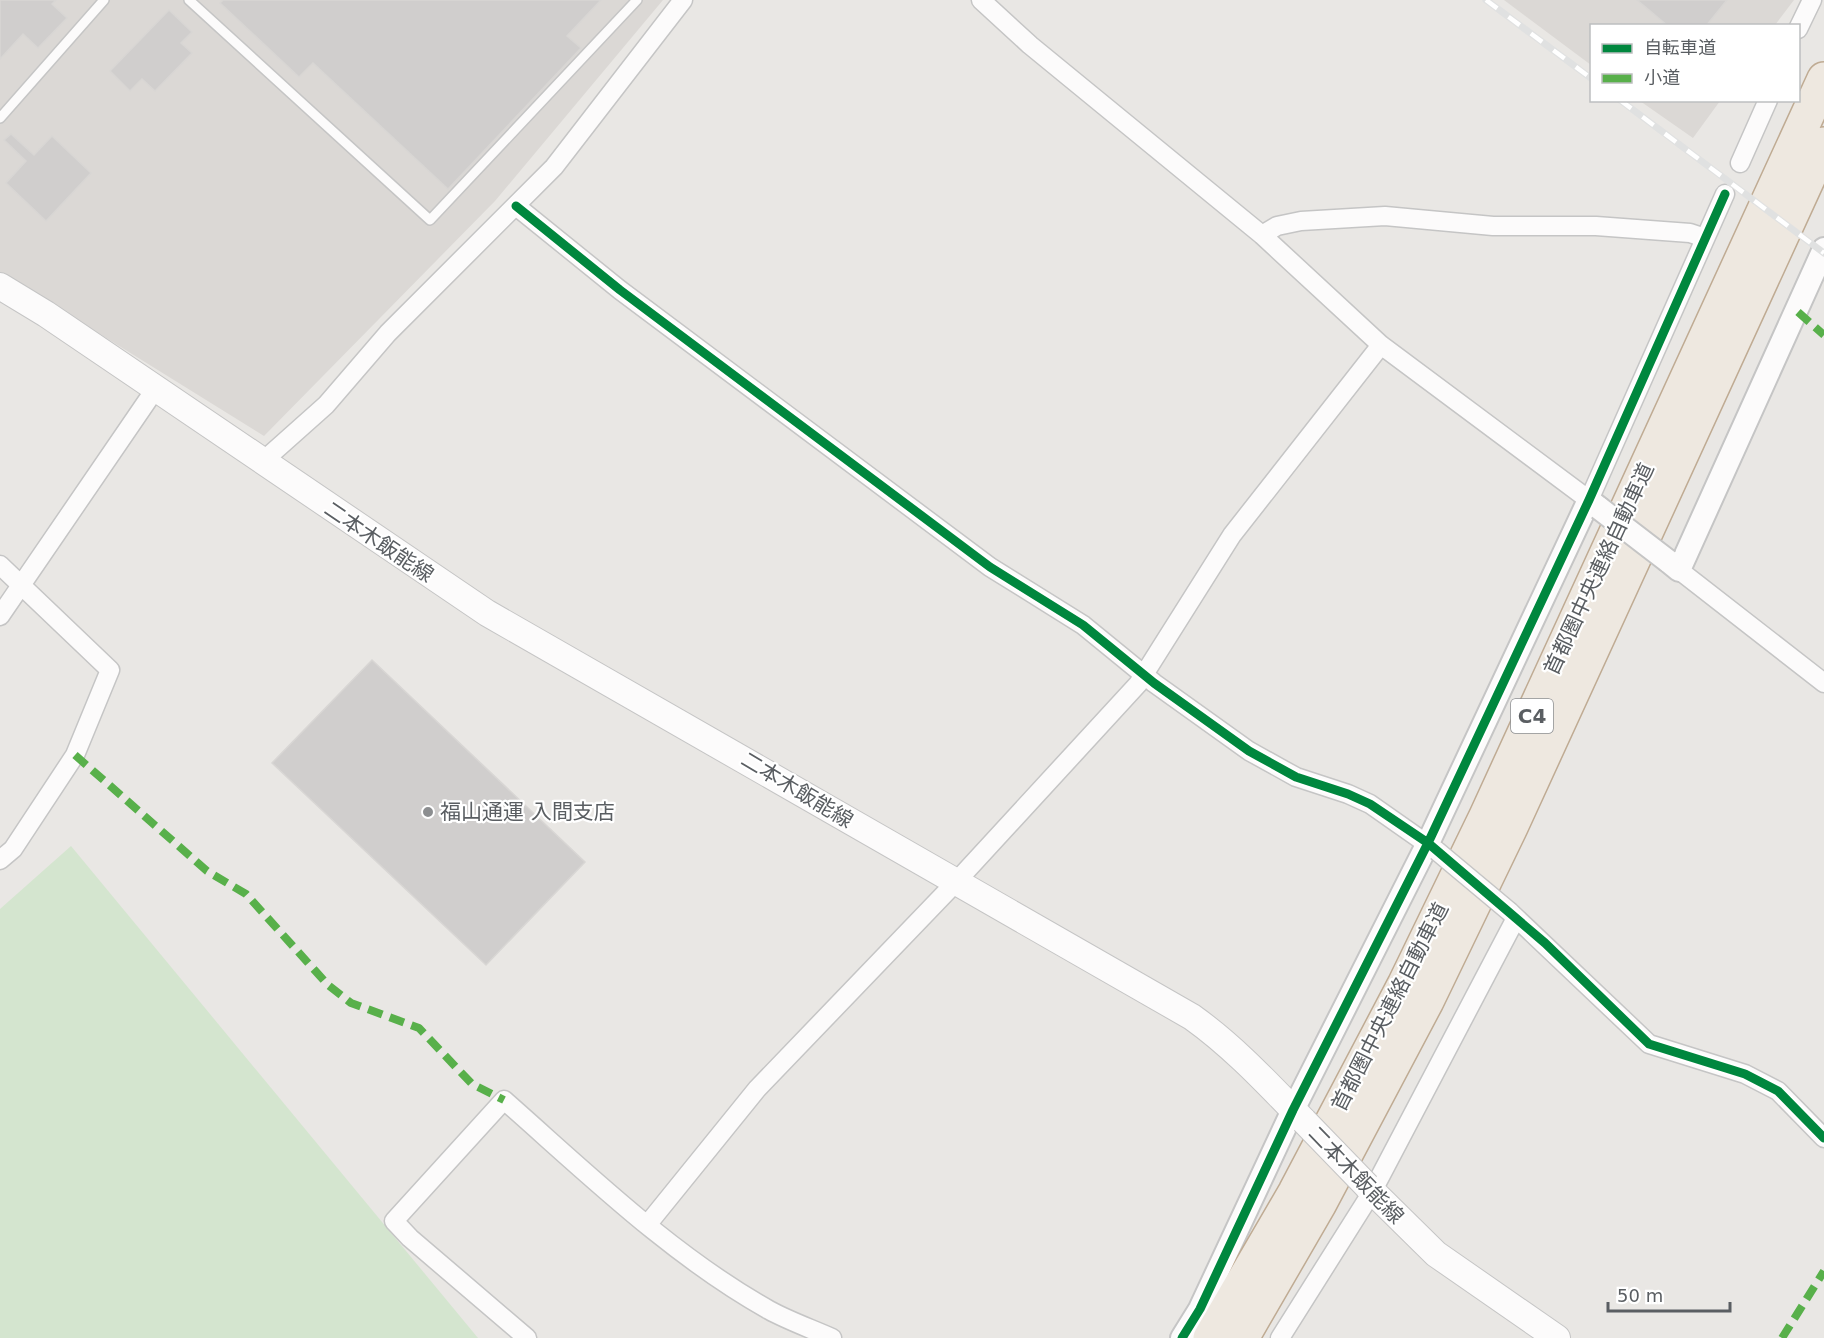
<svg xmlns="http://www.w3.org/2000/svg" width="1824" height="1338" viewBox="0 0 1824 1338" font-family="'DejaVu Sans','Noto Sans JP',sans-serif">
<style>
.industrial{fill:#dbd8d5}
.green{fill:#d4e5cf}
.building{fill:#d0cecd;stroke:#d8d6d4;stroke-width:1.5}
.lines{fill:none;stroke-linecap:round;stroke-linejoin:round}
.service-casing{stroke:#c5c5c5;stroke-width:12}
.minor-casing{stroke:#c5c5c5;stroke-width:21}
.tertiary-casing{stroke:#c5c5c5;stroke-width:26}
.secondary-casing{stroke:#c5c5c5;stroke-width:28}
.motorway-casing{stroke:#bfab93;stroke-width:36}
.service{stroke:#fcfbfb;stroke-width:9}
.minor{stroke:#fcfbfb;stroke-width:18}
.tertiary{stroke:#fcfbfb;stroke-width:22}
.secondary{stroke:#fcfbfb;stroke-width:26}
.motorway{stroke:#eee8e0;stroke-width:33}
.rail-casing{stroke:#e0e1e1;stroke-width:7}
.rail{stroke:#fff;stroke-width:4.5;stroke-dasharray:14;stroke-linecap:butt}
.minor-bridge-casing{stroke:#c5c5c5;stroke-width:21;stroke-linecap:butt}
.tertiary-bridge-casing{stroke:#c5c5c5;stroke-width:26;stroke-linecap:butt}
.secondary-bridge-casing{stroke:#c5c5c5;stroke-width:28;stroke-linecap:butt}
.minor-bridge{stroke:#fcfbfb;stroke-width:18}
.tertiary-bridge{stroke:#fcfbfb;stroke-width:22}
.secondary-bridge{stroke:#fcfbfb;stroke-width:26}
.quiet{stroke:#58b04a;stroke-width:8;stroke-dasharray:15 8;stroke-linecap:butt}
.cycleway-casing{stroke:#fff;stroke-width:13}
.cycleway{stroke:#00873e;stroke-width:9}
.poi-dot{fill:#8c8e90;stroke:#fff;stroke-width:2}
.labels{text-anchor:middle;stroke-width:4.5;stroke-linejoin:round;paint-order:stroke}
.shield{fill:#fff;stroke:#8c8e91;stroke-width:1.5}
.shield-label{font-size:20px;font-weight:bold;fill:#5a5e62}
.street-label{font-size:21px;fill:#5a5e62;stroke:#fff}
.poi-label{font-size:21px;fill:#5a5e62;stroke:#fff;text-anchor:start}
</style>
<rect width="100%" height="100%" fill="#e9e7e4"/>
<path class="industrial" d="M 0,0 L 663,0 L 495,201 L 264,436 L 0,272 Z
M 1504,0 L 1794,0 L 1775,25 L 1592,26 L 1591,65 Z
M 1640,101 L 1720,101 L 1693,138 Z"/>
<path class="green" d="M 71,846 L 478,1338 L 0,1338 L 0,909 Z"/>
<path class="building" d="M 0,0 L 56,0 L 52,4 L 67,18 L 38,48 L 23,34 L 0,59 Z
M 223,0 L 601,0 L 567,36 L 581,48 L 448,189 L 313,63 L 299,77 L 220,3 Z
M 1637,0 L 1727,0 L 1706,26 L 1668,26 Z
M 169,10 L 192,32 L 181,43 L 192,53 L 155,91 L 142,79 L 130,91 L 110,71 Z
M 11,134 L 34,155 L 52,136 L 91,173 L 46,221 L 6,183 L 26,161 L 4,140 Z
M 372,660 L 585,862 L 486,965 L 272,763 Z"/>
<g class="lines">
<defs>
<path id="service" d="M 189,0 L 430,220 L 637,0
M 0,118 L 104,0"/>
<path id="minor" d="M 981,0 L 1030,45 L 1262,235 L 1381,345 L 1589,500 L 1725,194
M 1798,29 L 1812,0
M 1740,163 L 1768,100
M 516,206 L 620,290 L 990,567 L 1083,625 L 1154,683 L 1249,751 L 1296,777 L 1348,794 L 1370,804 L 1437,851
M 1262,235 L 1277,226 L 1301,221 L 1385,216 L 1493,226 L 1596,226 L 1690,233 L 1705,238
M 262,462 L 326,405 L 388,333 L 554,167 L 683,0
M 0,565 L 110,670 L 75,755 L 13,849 L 0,860
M 1679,570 L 1824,683
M 0,616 L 156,388
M 1510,912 L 1649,1044 L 1745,1074 L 1778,1091 L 1824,1138
M 647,1225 L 757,1089 L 955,883 L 1138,684 L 1232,535 L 1381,345
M 527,1338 L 410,1238 L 394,1221 L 504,1100 C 588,1174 671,1255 769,1310 C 789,1321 812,1329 832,1338
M 1280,1338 L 1372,1192 L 1515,920"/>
<path id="tertiary" d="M 1668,561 L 1679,570 L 1824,249
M 1182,1338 L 1200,1309 L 1293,1110 L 1428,843 L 1589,500 L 1599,508"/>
<path id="secondary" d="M 0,286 L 46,314 L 487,613 L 1192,1017 C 1234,1047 1268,1084 1304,1121
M 1367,1186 L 1436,1254 L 1557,1338"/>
<path id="motorway" d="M 1210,1338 L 1295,1192 L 1404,985 L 1486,816 L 1824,79
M 1242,1338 L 1319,1205 L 1427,1001 L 1511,827 L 1824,144"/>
</defs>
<use href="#service" class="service-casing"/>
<use href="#minor" class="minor-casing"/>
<use href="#tertiary" class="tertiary-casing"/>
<use href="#secondary" class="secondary-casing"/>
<use href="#motorway" class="motorway-casing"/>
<use href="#service" class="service"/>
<use href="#minor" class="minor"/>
<use href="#tertiary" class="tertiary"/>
<use href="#secondary" class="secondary"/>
<use href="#motorway" class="motorway"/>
<defs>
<path id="rail" d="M 1486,0 L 1592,79
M 1620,100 L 1824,253"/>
</defs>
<use href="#rail" class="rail-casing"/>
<use href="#rail" class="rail"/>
<defs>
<path id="minor-bridge" d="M 1437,851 L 1510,912"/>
<path id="tertiary-bridge" d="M 1599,508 L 1668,561"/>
<path id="secondary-bridge" d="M 1304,1121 L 1367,1186"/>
</defs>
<use href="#minor-bridge" class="minor-bridge-casing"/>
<use href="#tertiary-bridge" class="tertiary-bridge-casing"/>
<use href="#secondary-bridge" class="secondary-bridge-casing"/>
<use href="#minor-bridge" class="minor-bridge"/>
<use href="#tertiary-bridge" class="tertiary-bridge"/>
<use href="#secondary-bridge" class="secondary-bridge"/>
<path class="quiet" d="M 1798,312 L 1824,335
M 75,755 L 207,871 L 246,894 L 328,985 L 351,1003 L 419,1028 L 472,1084 L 504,1100
M 1782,1338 L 1824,1271"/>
<defs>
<path id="cycleway" d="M 516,206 L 620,290 L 990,567 L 1083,625 L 1154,683 L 1249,751 L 1296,777 L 1348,794 L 1370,804 L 1428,843 L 1545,943 L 1649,1044 L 1745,1074 L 1778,1091 L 1824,1138
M 1182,1338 L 1200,1309 L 1293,1110 L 1428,843 L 1589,500 L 1725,194"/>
</defs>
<use href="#cycleway" class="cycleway-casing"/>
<use href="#cycleway" class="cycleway"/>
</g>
<circle class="poi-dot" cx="428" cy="812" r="6"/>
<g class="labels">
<rect class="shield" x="1511" y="699" width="42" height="34" rx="4.5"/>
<g class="shield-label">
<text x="1532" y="723">C4</text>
</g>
<g class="street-label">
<text transform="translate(379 542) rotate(34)" y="7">二本木飯能線</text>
<text transform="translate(1599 569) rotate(-65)" y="7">首都圏中央連絡自動車道</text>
<text transform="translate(797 790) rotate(31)" y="7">二本木飯能線</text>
<text transform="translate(1390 1007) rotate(-63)" y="7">首都圏中央連絡自動車道</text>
<text transform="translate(1356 1175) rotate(46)" y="7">二本木飯能線</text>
</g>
<g class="poi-label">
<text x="440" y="819">福山通運 入間支店</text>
</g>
</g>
<rect x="1590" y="24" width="210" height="78" fill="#ffffff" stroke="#bdbfc0" stroke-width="1.5"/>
<rect x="1602" y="44" width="30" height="9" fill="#00873e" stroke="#bdbfc0" stroke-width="1.5"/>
<text x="1644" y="54" font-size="18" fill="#5a5e62">自転車道</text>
<rect x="1602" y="74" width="30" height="9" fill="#58b04a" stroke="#bdbfc0" stroke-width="1.5"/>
<text x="1644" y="84" font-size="18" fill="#5a5e62">小道</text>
<path d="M1608 1302v9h122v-9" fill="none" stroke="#5a5e62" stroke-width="3"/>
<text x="1617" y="1302" font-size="18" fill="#5a5e62" stroke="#ffffff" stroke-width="4.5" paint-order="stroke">50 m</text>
</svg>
